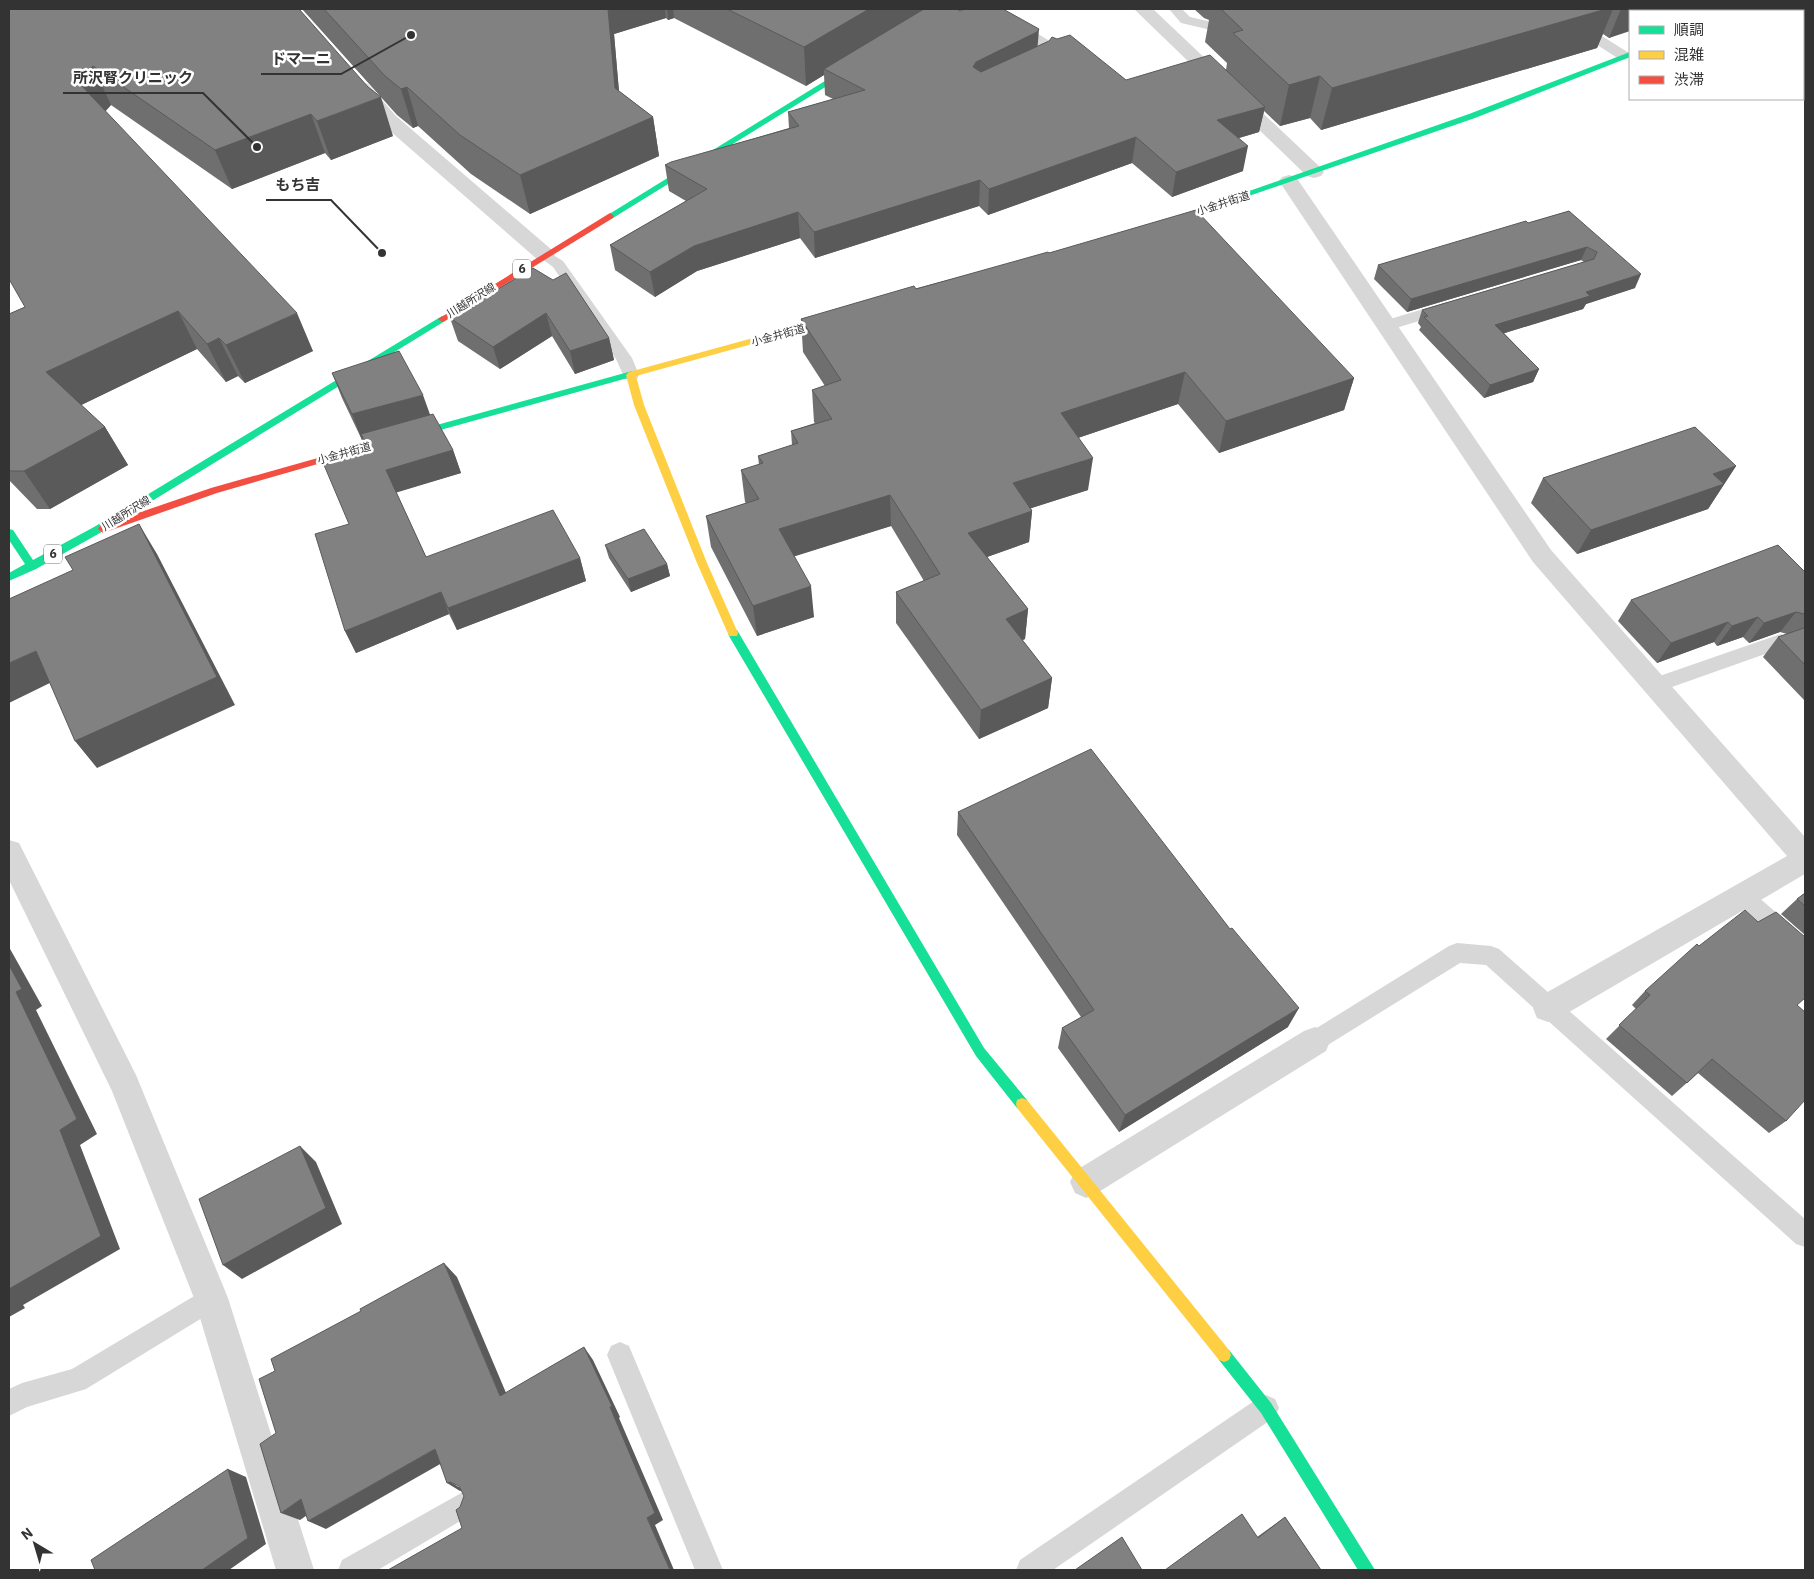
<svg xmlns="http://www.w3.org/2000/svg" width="1814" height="1579" viewBox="0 0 1814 1579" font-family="'IBM Plex Sans','Noto Sans JP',sans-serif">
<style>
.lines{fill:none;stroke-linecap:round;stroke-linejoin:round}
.lane{fill:#d7d7d7;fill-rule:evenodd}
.street{fill:#d7d7d7;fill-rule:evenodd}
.fast{fill:#16e098;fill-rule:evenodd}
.slow{fill:#ffcf43;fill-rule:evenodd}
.jam{fill:#f24e42;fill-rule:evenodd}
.wall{fill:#6f6f6f}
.shaded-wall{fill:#5a5a5a}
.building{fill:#818181;stroke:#5a5a5a}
.labels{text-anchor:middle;stroke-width:5;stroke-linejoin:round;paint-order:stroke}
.far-street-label{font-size:11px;fill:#333;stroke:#fff}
.shield{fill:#fff;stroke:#707070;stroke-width:1}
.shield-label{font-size:12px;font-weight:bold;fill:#333}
.leader{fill:none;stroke:#333;stroke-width:2}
.callout-dot{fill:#333;stroke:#fff;stroke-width:2}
.callout-label{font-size:15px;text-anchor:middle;font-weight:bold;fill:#333;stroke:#fff;stroke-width:5;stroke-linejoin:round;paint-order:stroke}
</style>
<rect width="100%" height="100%" fill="#fff"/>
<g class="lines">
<path class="lane" d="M 982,9 L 997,9 L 1048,40 L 1055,52 C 1048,61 1044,70 1031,67 L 1029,64 L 1036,59 L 1041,52 L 1038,45 L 983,12 Z
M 1169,9 L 1182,9 L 1190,17 L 1216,23 L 1217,26 L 1211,30 L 1181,23 Z
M 1545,9 L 1559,9 L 1629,53 L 1630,57 L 1624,60 L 1619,59 L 1546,12 Z
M 1691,9 L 1707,9 L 1708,11 L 1692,11 Z
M 545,250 L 563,261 L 632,358 L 639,375 L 637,379 L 631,380 L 625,379 L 616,359 L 553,267 L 537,255 L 540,252 Z
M 1447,302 L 1452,303 L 1455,307 L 1452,311 L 1386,331 L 1380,330 L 1378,326 L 1380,322 Z
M 1781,634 L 1788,636 L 1790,641 L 1788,646 L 1655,693 L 1648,690 L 1645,685 L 1648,680 Z
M 1743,887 L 1750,890 L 1805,937 L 1805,959 L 1797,957 L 1736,902 L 1733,896 L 1736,890 Z
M 1457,943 L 1491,946 L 1499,949 L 1805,1219 L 1805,1247 L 1796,1244 L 1486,965 L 1460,963 L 1323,1048 L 1315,1051 L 1307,1048 L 1304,1041 L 1307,1034 L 1449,946 Z
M 211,1286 L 220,1289 L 223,1298 L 220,1307 L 86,1389 L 27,1407 L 9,1416 L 9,1389 L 22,1383 L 72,1369 Z
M 620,1342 L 629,1346 L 723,1570 L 695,1570 L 607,1355 L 611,1346 Z
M 1266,1395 L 1275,1399 L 1279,1408 L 1275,1417 L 1053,1570 L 1016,1570 L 1020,1560 L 1257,1399 Z
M 463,1492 L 472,1496 L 476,1505 L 472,1514 L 378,1570 L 338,1570 L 342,1560 Z"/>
<path class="street" d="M 1134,9 L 1153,9 L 1321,168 L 1324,172 L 1321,176 L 1314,178 L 1307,176 Z
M 361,82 L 368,84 L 396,116 L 552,250 L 555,255 L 552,260 L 545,261 L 538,260 L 382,124 L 352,88 L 354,84 Z
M 1289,175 L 1296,177 L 1551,550 L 1805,837 L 1805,874 L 1559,1018 L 1548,1022 L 1537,1018 L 1533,1008 L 1537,998 L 1787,856 L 1533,562 L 1279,181 L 1282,177 Z
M 9,840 L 19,843 L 136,1075 L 228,1298 L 314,1570 L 276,1570 L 194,1298 L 112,1091 L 9,880 Z
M 1315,1027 L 1326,1031 L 1330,1041 L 1326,1051 L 1097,1193 L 1086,1198 L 1075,1193 L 1070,1182 L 1075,1171 L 1304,1031 Z"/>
<path class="fast" d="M 1735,9 L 1748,9 L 1744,11 L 1735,11 Z
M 1630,52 L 1630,57 L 1475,118 L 1165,225 L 1159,225 L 1158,223 L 1469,114 Z
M 854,63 L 861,65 L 613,218 L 610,219 L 606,216 Z
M 442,316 L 445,317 L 445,321 L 100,533 L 36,569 L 9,581 L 9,573 L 25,564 L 9,540 L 9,529 L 13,530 L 33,560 L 94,527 Z
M 632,371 L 637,374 L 635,376 L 339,458 L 334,455 L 339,452 Z
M 733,629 L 737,630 L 984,1048 L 1027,1100 L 1028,1104 L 1027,1108 L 1022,1110 L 1017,1108 L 976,1056 L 729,636 L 728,633 L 729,630 Z
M 1224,1348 L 1229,1350 L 1271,1403 L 1375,1570 L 1358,1570 L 1261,1413 L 1219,1360 L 1217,1355 L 1219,1350 Z"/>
<path class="slow" d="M 837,315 L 841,318 L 840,320 L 636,376 L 644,405 L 707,563 L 738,633 L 737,636 L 729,636 L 697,563 L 634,405 L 626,375 L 629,372 Z
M 1022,1098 L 1027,1100 L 1229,1350 L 1231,1355 L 1229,1360 L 1224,1362 L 1219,1360 L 1017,1108 L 1016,1104 L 1017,1100 Z"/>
<path class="jam" d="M 610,213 L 614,216 L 613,218 L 445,321 L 442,322 L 438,319 Z
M 339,452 L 344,455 L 342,457 L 217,493 L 103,533 L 98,529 L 100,526 L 211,488 Z"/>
</g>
<path class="wall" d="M 9,9 L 393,136 L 331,160 L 325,153 L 232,189 L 111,105 L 105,111 L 313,351 L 245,383 L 238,376 L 226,382 L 197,349 L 81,405 L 105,427 L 128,465 L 50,509 L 37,509 L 9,480 L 9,314 L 25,307 Z
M 302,9 L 957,9 L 1038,46 L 1126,80 L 1226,70 L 1227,63 L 1205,42 L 1209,20 L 1204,18 L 1194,9 L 1668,9 L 1609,38 L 1603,34 L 1597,48 L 1321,130 L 1310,118 L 1280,126 L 1264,111 L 1259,132 L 1239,138 L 1243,171 L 1172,197 L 1132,163 L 988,215 L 979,206 L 815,258 L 800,238 L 697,271 L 655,297 L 615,270 L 610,245 L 686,201 L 669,191 L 665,165 L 789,128 L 788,112 L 833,99 L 825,95 L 824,75 L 806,86 L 674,18 L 668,20 L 666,18 L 614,34 L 619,91 L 653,117 L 659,156 L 530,214 L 471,174 L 418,126 L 413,128 L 397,115 Z
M 1805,9 L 1805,60 L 1803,59 L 1803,11 Z
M 1569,211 L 1635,288 L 1586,304 L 1583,309 L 1504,333 L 1539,369 L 1533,382 L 1484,398 L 1419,330 L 1421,327 L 1418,323 L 1422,310 L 1584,262 L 1581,260 L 1407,312 L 1374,279 L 1378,265 L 1528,223 Z
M 1049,253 L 1354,378 L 1344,410 L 1219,453 L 1178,404 L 1078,438 L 1088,490 L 1031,508 L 1032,511 L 1029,542 L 987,557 L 1028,609 L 1025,639 L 1022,640 L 1052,678 L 1048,708 L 979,739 L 896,623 L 896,592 L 924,581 L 891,526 L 794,556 L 814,617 L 757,636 L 711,547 L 706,516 L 746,503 L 745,502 L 741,470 L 759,465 L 758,456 L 792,445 L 791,431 L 815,423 L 814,422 L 812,390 L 825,386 L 803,352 L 801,319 Z
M 533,268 L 609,338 L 614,360 L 575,374 L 552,336 L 500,369 L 458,341 L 450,318 Z
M 332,373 L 430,415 L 453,450 L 461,473 L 396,492 L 426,557 L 580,558 L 586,581 L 457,630 L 449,614 L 356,653 L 345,631 L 349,524 L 368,450 L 363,439 L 362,440 L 342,398 Z
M 1736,466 L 1708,509 L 1577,554 L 1531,503 L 1543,478 Z
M 605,545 L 667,564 L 670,576 L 631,592 L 609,558 Z
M 1805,572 L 1805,701 L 1763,657 L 1778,637 L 1787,634 L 1780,632 L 1749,643 L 1743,637 L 1717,646 L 1714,642 L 1657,663 L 1618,621 L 1631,600 Z
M 958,812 L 1288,1027 L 1119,1132 L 1058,1048 L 1062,1028 L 1081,1017 L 957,835 Z
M 1805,893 L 1805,935 L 1781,914 L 1797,899 Z
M 1758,922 L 1797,1005 L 1786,1121 L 1769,1133 L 1698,1073 L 1672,1096 L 1606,1039 L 1636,1009 L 1632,1005 L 1645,991 L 1699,946 Z
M 1285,1517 L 1321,1570 L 1257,1537 Z"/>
<path class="shaded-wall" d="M 608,9 L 665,9 L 666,18 L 614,34 L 622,127 L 615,88 Z
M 667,9 L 673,9 L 674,18 L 668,20 Z
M 869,9 L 925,9 L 824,69 L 824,75 L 806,86 L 804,47 Z
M 1606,9 L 1613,9 L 1597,48 L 1321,130 L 1332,88 Z
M 1621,9 L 1668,9 L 1667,11 L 1630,11 L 1630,31 L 1609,38 Z
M 1039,29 L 1037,54 L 975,87 L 973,67 L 976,62 Z
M 93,66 L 111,105 L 97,121 L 78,82 Z
M 1320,76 L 1310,118 L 1280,126 L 1289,85 Z
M 407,87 L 418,126 L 413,128 L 401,89 Z
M 381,97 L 393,136 L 331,160 L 317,121 Z
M 1265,107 L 1259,132 L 1212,146 L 1217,120 Z
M 311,114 L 325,153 L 232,189 L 215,150 Z
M 653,117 L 659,156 L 530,214 L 520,175 Z
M 1136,137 L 1132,163 L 988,215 L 989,189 Z
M 1248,146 L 1243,171 L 1172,197 L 1176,172 Z
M 980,180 L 979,206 L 815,258 L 814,232 Z
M 798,212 L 800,238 L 697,271 L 655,297 L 650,272 L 694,246 Z
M 1587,247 L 1581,260 L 1407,312 L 1411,299 Z
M 1641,274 L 1635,288 L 1586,304 L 1583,309 L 1489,338 L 1495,325 L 1586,292 Z
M 178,311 L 197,349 L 69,411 L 46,372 Z
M 297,313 L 313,351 L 245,383 L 226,345 Z
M 546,313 L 552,336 L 500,369 L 493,347 Z
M 219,338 L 238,376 L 226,382 L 207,344 Z
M 609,338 L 614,360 L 575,374 L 570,351 Z
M 1539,369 L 1533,382 L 1484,398 L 1490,385 Z
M 1185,372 L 1178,404 L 1057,445 L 1061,413 Z
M 1354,378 L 1344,410 L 1219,453 L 1226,421 Z
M 423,395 L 432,420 L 361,434 L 363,439 L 362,440 L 352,414 Z
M 105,427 L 128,465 L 50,509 L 24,471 Z
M 453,450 L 461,473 L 395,493 L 386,470 Z
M 1093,458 L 1088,490 L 1010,515 L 1013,483 Z
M 1736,466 L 1708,509 L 1577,554 L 1591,530 L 1713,474 Z
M 890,495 L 891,526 L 783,560 L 779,529 Z
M 1032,511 L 1029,542 L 967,564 L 968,533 Z
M 139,524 L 157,554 L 235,705 L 97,768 L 75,741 Z
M 580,558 L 586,581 L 457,630 L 448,608 Z
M 667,564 L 670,576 L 631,592 L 628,579 Z
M 811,586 L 814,617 L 757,636 L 753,606 Z
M 441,592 L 449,614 L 356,653 L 345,631 Z
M 1028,609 L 1025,639 L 1003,649 L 1006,619 Z
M 1796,612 L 1780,632 L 1749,643 L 1764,623 Z
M 1758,617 L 1743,637 L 1717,646 L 1732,626 Z
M 1728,622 L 1714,642 L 1657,663 L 1671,643 Z
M 36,651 L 58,679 L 9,703 L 9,663 Z
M 1052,678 L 1048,708 L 979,739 L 981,710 Z
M 9,947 L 42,1006 L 36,1010 L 97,1134 L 80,1145 L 120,1249 L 23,1305 L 25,1308 L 9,1317 L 9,1289 L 60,1130 L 16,992 L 9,965 Z
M 1299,1008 L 1288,1027 L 1119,1132 L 1125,1115 Z
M 300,1146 L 316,1162 L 342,1224 L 242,1279 L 223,1265 Z
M 444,1263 L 457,1277 L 512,1407 L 500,1396 Z
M 584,1347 L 593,1360 L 620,1417 L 619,1418 L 663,1520 L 655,1525 L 674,1570 L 670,1570 L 647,1518 L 610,1407 Z
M 435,1449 L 449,1459 L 326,1529 L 308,1521 Z
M 228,1469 L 246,1477 L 266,1544 L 229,1570 L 202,1570 Z
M 450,1482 L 464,1490 L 460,1491 L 447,1483 Z
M 301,1499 L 319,1507 L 300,1520 L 281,1513 Z"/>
<path class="building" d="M 9,9 L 299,9 L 368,87 L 381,97 L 317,121 L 311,114 L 215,150 L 93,66 L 78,82 L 297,313 L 226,345 L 219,338 L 207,344 L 178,311 L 46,372 L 105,427 L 24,471 L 11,471 L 9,469 L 9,314 L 25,307 L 9,279 Z
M 324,9 L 608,9 L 615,88 L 653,117 L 520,175 L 460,135 L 407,87 L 401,89 L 385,76 Z
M 727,9 L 869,9 L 804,47 Z
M 924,9 L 957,9 L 960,11 L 965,9 L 1003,9 L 1039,29 L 1037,32 L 976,62 L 973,67 L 981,72 L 1049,41 L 1052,37 L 1057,39 L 1070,35 L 1126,80 L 1210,55 L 1265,107 L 1217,120 L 1248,146 L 1176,172 L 1136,137 L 989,189 L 980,180 L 814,232 L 798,212 L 694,246 L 650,272 L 610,245 L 707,189 L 665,165 L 671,162 L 799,126 L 788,112 L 865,90 L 824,69 Z
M 1221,9 L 1606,9 L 1332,88 L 1320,76 L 1289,85 L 1233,33 L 1243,30 Z
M 1778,9 L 1805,9 L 1805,31 L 1803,30 L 1803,11 L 1773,11 Z
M 1196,210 L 1354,378 L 1226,421 L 1185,372 L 1061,413 L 1093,458 L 1013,483 L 1032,511 L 968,533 L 1028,609 L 1006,619 L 1052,678 L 981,710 L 896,592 L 940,574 L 890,495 L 779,529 L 811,586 L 753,606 L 706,516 L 759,499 L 741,470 L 763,463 L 758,456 L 798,443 L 791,431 L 832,419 L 812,390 L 841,380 L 801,319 L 914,286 L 916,289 L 1048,252 L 1049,253 Z
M 1569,211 L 1641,274 L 1586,292 L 1590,296 L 1495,325 L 1539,369 L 1490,385 L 1424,317 L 1428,316 L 1422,310 L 1594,259 L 1597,252 L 1587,247 L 1411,299 L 1378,265 L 1526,221 L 1528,223 Z
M 533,268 L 553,280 L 566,273 L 609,338 L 570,351 L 546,313 L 493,347 L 450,318 Z
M 399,351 L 423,395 L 352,414 L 332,373 Z
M 433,414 L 453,450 L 386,470 L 426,557 L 553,510 L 580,558 L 448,608 L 441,592 L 345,631 L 315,534 L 349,524 L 324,465 L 369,450 L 361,434 Z
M 1695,427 L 1736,466 L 1713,474 L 1724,484 L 1591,530 L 1543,478 Z
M 139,524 L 217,677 L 75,741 L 36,651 L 9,663 L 9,599 L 73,570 L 65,557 Z
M 644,529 L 667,564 L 628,579 L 605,545 Z
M 1778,545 L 1805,572 L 1805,616 L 1804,614 L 1796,612 L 1764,623 L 1758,617 L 1732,626 L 1728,622 L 1671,643 L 1631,600 Z
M 1805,626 L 1805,665 L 1778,637 L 1804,628 Z
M 1091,749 L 1230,929 L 1232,928 L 1299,1008 L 1125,1115 L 1062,1028 L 1094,1010 L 958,812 Z
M 1805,893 L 1805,906 L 1797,899 Z
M 1745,910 L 1758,922 L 1776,912 L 1805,937 L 1805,998 L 1797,1005 L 1805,1012 L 1805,1100 L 1786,1121 L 1712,1059 L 1687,1083 L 1619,1025 L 1650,995 L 1645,991 L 1697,944 L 1699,946 Z
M 9,965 L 22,989 L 16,992 L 77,1119 L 60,1130 L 101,1236 L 9,1289 Z
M 300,1146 L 326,1208 L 223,1265 L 199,1199 Z
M 444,1263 L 500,1396 L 584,1347 L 612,1406 L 610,1407 L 655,1513 L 647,1518 L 670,1570 L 388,1570 L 462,1528 L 456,1510 L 460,1507 L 464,1496 L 459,1486 L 450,1482 L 447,1483 L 435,1449 L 308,1521 L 301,1499 L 281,1513 L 260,1444 L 276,1433 L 259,1379 L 275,1371 L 271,1359 L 361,1311 L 360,1309 Z
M 228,1469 L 248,1538 L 202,1570 L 94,1570 L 95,1570 L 91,1560 Z
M 1242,1514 L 1258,1538 L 1285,1517 L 1321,1570 L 1165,1570 Z
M 1122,1537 L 1142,1570 L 1075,1570 Z"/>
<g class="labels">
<g class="far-street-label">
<text transform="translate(1223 203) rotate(-18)" y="4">小金井街道</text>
<text transform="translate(471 300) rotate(-32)" y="4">川越所沢線</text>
<text transform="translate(778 335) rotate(-15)" y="4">小金井街道</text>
<text transform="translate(344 453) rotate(-15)" y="4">小金井街道</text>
<text transform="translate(126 513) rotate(-32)" y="4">川越所沢線</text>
</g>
<g class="shield">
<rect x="513" y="259.5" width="18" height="19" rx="4"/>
<rect x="44" y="544.5" width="18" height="19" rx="4"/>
</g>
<g class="shield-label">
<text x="522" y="273">6</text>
<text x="53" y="558">6</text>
</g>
</g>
<path class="leader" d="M411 35L341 74H261M257 147L203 93H63M382 253L331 200H266"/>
<g class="callout-dot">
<circle cx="411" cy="35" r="5"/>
<circle cx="257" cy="147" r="5"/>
<circle cx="382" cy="253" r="5"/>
</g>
<g class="callout-label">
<text x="301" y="64">ドマーニ</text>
<text x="133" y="83">所沢腎クリニック</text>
<text x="298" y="190">もち吉</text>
</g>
<rect width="1814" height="1579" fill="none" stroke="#333333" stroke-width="20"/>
<rect x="1629" y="10" width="175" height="90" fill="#ffffff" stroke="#adadad"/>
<rect x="1639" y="26" width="25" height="8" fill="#16e098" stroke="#adadad"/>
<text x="1674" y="35" font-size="15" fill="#333333">順調</text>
<rect x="1639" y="51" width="25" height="8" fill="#ffcf43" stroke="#adadad"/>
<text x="1674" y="60" font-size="15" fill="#333333">混雑</text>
<rect x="1639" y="76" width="25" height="8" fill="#f24e42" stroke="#adadad"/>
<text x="1674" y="85" font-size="15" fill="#333333">渋滞</text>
<g transform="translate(35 1544) rotate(322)" stroke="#ffffff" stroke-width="4" paint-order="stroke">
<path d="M0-4L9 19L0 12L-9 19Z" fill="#333333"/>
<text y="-8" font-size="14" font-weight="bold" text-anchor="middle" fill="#333333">N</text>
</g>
</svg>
